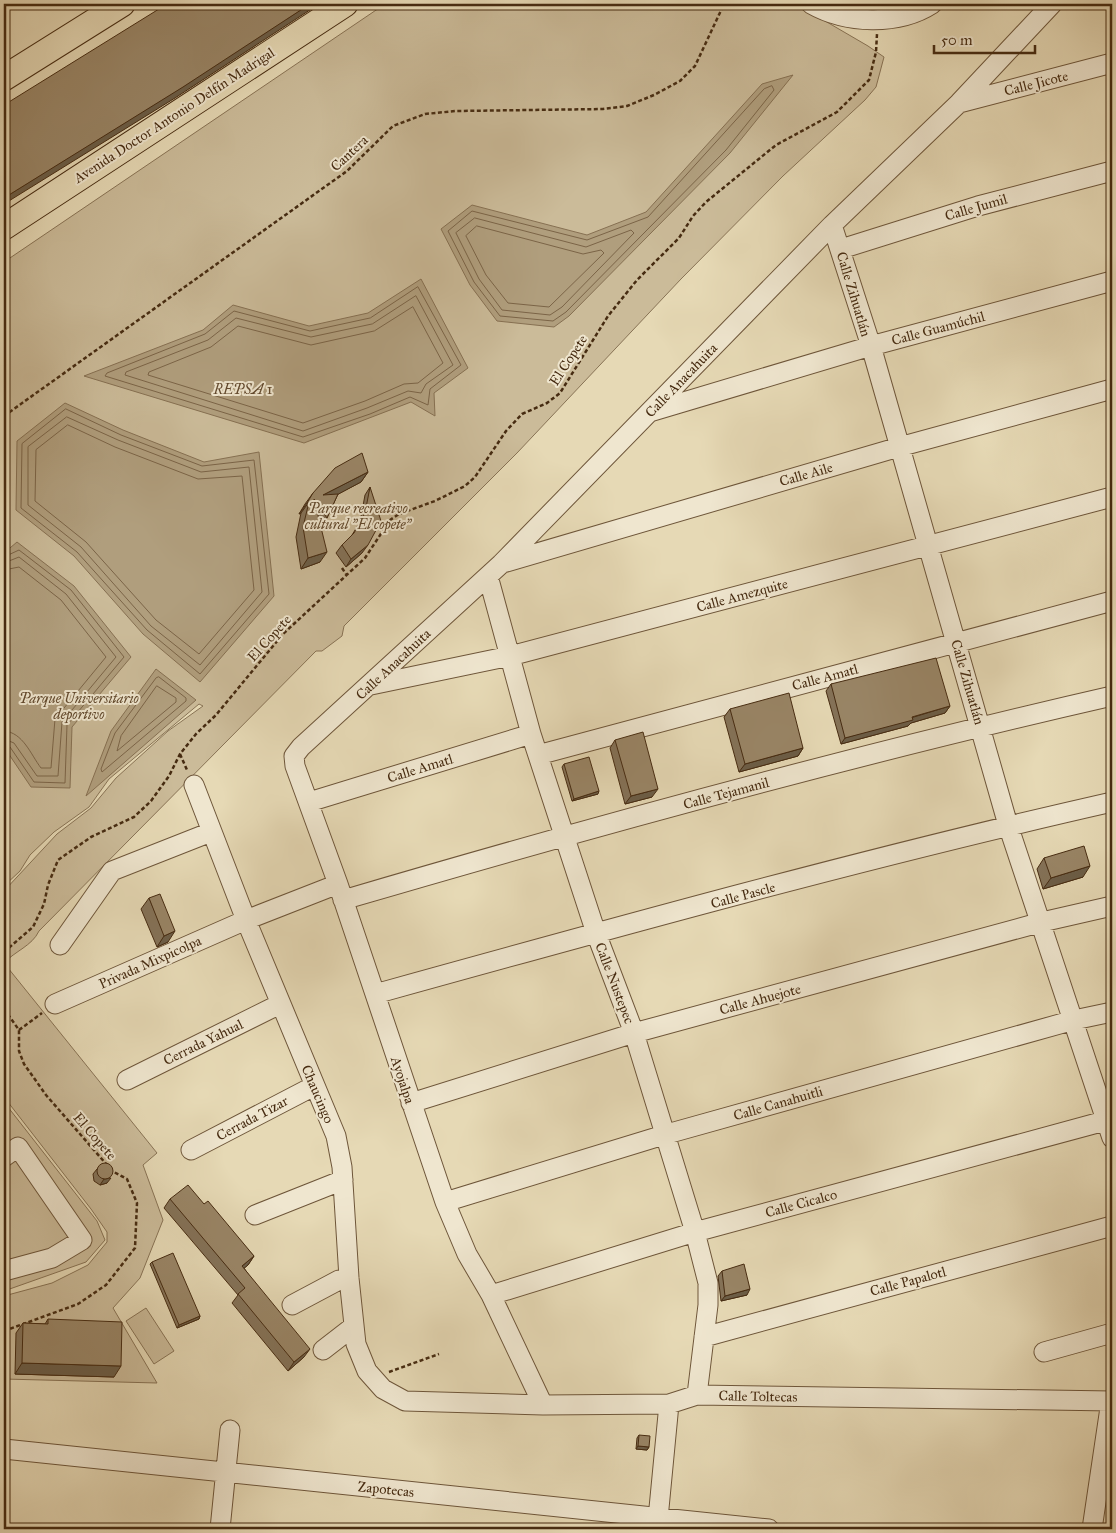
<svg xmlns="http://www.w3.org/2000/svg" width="1116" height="1533" viewBox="0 0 1116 1533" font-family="'IM FELL Great Primer',serif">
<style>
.green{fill:#cbbb99;stroke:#887355}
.water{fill:#b09e7d;stroke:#867052}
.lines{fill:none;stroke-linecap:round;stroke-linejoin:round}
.shore{stroke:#7b6447;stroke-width:1}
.minor-casing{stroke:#6e563a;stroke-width:21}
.major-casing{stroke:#462b11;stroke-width:27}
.path{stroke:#462b11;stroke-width:2.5;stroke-dasharray:4 2.5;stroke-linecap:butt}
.minor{stroke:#efe6cf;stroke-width:19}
.major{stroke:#e6d9b5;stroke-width:25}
.wall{fill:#847258;stroke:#462b11}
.shaded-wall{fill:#6b5d47;stroke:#462b11}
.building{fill:#998566;stroke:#462b11}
.labels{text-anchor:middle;stroke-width:4;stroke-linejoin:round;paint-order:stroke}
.street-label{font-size:14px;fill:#462b11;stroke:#efe6cf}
.park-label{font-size:14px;font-style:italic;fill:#61482c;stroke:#efe6cf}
</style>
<rect width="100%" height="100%" fill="#e6d9b5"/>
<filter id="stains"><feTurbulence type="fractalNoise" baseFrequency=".004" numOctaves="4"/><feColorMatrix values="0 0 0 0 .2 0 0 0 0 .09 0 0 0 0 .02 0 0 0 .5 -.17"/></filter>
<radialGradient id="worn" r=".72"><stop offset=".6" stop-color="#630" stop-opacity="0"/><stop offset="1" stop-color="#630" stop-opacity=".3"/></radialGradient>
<path class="green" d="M 385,4 L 796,4 L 868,46 L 884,57 L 876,87 L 865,100 L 783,176 L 681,279 L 517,453 L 344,626 L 342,636 L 322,651 L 316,651 L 39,931 C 32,946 15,951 4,963 L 157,1153 L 143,1165 L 163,1220 L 140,1278 L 113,1308 L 157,1383 L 4,1379 L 4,1296 L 52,1283 L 88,1265 L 107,1242 L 107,1232 L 91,1209 L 4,1097 L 4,891 L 57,834 L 91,808 L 116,778 L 168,731 L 203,706 L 199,704 L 109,779 L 89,807 L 54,832 L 30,855 L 20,871 L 4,886 L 4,262 Z
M 4,1102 L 97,1221 L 105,1240 L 86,1262 L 4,1291 Z
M 146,1308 L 174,1351 L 154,1364 L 126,1321 Z"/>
<path class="water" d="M 793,75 L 730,153 L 569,316 L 554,327 L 497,321 L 470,285 L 441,229 L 472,205 L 587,235 L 646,212 L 762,84 Z
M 421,279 L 468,368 L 434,393 L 435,416 L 411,402 L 304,443 L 84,376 L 203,330 L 233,305 L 309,326 L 368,313 Z
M 65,403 L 123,430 L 204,462 L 259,452 L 274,596 L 200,682 L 143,634 L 74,556 L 16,510 L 17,441 Z
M 17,542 L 74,586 L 131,657 L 72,727 L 70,788 L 31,787 L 4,747 L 4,553 Z
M 156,669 L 196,700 L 86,796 L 111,731 Z"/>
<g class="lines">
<path class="shore" d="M 772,86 L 774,90 L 726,150 L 566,312 L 553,321 L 500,316 L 474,282 L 448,231 L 472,211 L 587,240 L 648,217 L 764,89 Z
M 475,218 L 586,247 L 631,230 L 634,233 L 562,307 L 550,315 L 502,310 L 479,279 L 456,233 Z
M 477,226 L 583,254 L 601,250 L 604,253 L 549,307 L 508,303 L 486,275 L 466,236 Z
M 418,287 L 461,365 L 430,389 L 428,405 L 410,397 L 370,414 L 303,437 L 105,376 L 107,373 L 205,334 L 234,311 L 310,331 L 370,318 Z
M 416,296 L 453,365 L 426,384 L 421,393 L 408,391 L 367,408 L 303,431 L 125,375 L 126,372 L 208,340 L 236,318 L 311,337 L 372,324 Z
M 413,307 L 443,363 L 418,383 L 404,384 L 365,401 L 303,423 L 148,375 L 149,372 L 211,347 L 238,326 L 311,345 L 374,331 Z
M 66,409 L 121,435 L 202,466 L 254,460 L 269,594 L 200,674 L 147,630 L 77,552 L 21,508 L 22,444 Z
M 67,417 L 118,440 L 201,472 L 249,467 L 262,592 L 200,665 L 151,626 L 81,547 L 28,505 L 28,447 Z
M 68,425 L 115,447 L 198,479 L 242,476 L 254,590 L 199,654 L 156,620 L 86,542 L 35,501 L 36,450 Z
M 4,557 L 19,550 L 71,590 L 124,657 L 67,725 L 65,783 L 34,782 L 10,747 L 4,745
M 4,563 L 19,557 L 66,594 L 116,657 L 62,722 L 58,776 L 37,776 L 14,743 L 4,739
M 4,570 L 19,567 L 61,600 L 106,657 L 55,719 L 51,768 L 41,768 C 31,755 23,732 4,731
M 159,677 L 186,698 L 186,701 L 102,772 L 101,769 L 115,733 L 156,678 Z
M 157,686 L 176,698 L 176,702 L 117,751 L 121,736 Z"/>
<defs>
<path id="minor" d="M 811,4 C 846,24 898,26 932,4
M 959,103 L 1112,63
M 832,225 L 871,346 L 1008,825 L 1112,1138
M 841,249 L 978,206 L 1112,171
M 650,412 L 871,346 L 1112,281
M 503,563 L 899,447 L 1112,389
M 488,576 L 531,734 L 596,933 L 634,1033 L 695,1232 L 708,1283 L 708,1305 L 697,1395
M 371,685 L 510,656 L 1112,497
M 538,755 L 1112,601
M 194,785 L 246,920 L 336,1136 L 342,1167 L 349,1278 L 356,1344 L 367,1371 L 383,1389 L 405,1401 L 543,1405 L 669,1404 L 697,1395 L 1112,1401
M 309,802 L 531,734
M 343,900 C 598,825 854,755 1112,696
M 60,945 L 112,871 L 211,832
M 375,994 C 620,926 865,858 1112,802
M 55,1004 L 246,920 L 338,884
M 127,1080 L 280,1004
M 411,1103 L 634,1033 L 1042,922 L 1112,906
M 191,1150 L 314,1086
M 4,1157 L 18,1147 L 82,1240 L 52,1258 L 4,1271
M 445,1202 L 667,1134 L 1074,1020 L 1112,1012
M 255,1215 L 343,1180
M 491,1295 L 695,1232 L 1112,1119
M 292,1305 L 339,1280 L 349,1278
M 704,1337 L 1112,1226
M 323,1350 L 354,1326
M 1044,1352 L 1112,1333
M 543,1405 L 491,1295 L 467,1254 L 445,1202 L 338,884 L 295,766 L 294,756 L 301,747 L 501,564 L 832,225 L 959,103 L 1052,4
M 4,1449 L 769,1529
M 220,1529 L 230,1430
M 657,1529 L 669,1404
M 1092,1529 L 1111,1401"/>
<path id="major" d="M 4,78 L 122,4
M 4,227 L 345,4"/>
</defs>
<use href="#minor" class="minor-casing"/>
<use href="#major" class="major-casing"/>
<path class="path" d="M 4,416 L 347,171 L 393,126 L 425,114 L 456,111 L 603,109 L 627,106 L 654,95 L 680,81 L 695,66 L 724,4
M 342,568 L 346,574
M 180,754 L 187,770
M 4,952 L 33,927 L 44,904 L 48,885 L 58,860 L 91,837 L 134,817 L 151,801 L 169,776 L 180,754 L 196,734 L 216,715 L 283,634 L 365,558 L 390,520 L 399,514 L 435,501 L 465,486 L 475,477 L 506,431 L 522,414 L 547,403 L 560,393 L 608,316 L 637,280 L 679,238 L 693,216 L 706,202 L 776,145 L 837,112 L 869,80 L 876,52 L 877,34
M 4,1009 L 19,1030 L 19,1051 L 24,1064 L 46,1095 L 107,1165
M 19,1030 L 42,1013
M 4,1331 L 78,1304 L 106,1285 L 135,1248 L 137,1203 L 127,1179 L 112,1171
M 389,1372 L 439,1354"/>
<use href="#minor" class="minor"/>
<use href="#major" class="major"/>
</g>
<path class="wall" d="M 368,472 L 361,482 L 338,494 L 327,518 L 321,527 L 320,562 L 301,569 L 296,537 L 301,513 L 299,514 L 305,504 L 313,493 Z
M 370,487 L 362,553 L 346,567 L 336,553 L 342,545 L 352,535 L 360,522 L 365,495 Z
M 831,684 L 950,706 L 945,713 L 911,723 L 908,726 L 841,744 L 826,691 Z
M 730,709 L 803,748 L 798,756 L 739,772 L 724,717 Z
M 615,740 L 652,797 L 625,804 L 610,748 Z
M 564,764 L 598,794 L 572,801 L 562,767 Z
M 1044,858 L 1083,877 L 1043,889 L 1037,869 Z
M 149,898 L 168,942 L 157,947 L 141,909 Z
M 97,1169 L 107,1183 L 100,1185 L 94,1181 L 93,1174 Z
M 170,1199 L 204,1204 L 254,1256 L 248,1265 L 244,1268 L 304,1357 L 288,1371 L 232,1303 L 238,1295 L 164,1208 Z
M 152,1262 L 200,1316 L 199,1319 L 177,1328 L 150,1264 Z
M 722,1271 L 747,1295 L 721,1301 L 718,1276 Z
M 48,1319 L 114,1377 L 15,1374 L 16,1333 L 23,1323 L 45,1324 Z
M 639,1435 L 649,1447 L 647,1450 L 636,1449 L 637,1438 Z"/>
<path class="shaded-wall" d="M 310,4 L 319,4 L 175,98 L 4,204 L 4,198 Z
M 368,472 L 361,482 L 318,505 L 323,495 Z
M 309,502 L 301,513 L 299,514 L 307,503 Z
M 368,545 L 362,553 L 346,567 L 351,559 Z
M 327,552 L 320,562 L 301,569 L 308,558 Z
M 950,706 L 945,713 L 911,723 L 908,726 L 841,744 L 845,738 Z
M 803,748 L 798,756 L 739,772 L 745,764 Z
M 658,789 L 652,797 L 625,804 L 631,796 Z
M 599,791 L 598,794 L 572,801 L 574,799 Z
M 1090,866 L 1083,877 L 1043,889 L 1051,878 Z
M 175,931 L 168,942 L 157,947 L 164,936 Z
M 111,1178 L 107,1183 L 100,1185 L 104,1179 Z
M 254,1256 L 248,1265 L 236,1275 L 242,1266 Z
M 750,1289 L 747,1295 L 721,1301 L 725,1296 Z
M 200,1316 L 199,1319 L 177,1328 L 179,1325 Z
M 310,1349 L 304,1357 L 288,1371 L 294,1362 Z
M 22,1363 L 121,1366 L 114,1377 L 15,1374 Z
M 638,1446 L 649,1447 L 647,1450 L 636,1449 Z"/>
<path class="building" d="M 167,4 L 310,4 L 183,87 L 4,198 L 4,105 Z
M 362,453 L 368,472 L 323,495 L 338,494 L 327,518 L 314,499 L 327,552 L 308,558 L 303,527 L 309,502 L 307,503 L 313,493 L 335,468 Z
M 370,487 L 381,521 L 368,545 L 351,559 L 342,545 L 354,533 L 365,513 Z
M 936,658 L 950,706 L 912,717 L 913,720 L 845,738 L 831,684 Z
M 789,693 L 803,748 L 745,764 L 730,709 Z
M 643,732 L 658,789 L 631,796 L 615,740 Z
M 589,757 L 599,791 L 574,799 L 564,764 Z
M 1084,846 L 1090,866 L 1051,878 L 1044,858 Z
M 160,894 L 175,931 L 164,936 L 149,898 Z
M97 1171a8 8 0 1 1 16 0a8 8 0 1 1-16 0Z
M 188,1185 L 204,1204 L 208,1201 L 254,1256 L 242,1266 L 310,1349 L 294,1362 L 238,1294 L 245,1288 L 170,1199 Z
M 173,1253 L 200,1316 L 179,1325 L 152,1262 Z
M 744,1264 L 750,1289 L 725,1296 L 722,1271 Z
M 48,1319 L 122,1322 L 121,1366 L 22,1363 L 23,1323 L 48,1324 Z
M 639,1435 L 650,1436 L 649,1447 L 638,1446 Z"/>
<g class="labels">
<g class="street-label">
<text transform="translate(1036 83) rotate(-14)" y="5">Calle Jicote</text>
<text transform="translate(174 115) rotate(-33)" y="5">Avenida Doctor Antonio Delfín Madrigal</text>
<text transform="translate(349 153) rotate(-43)" y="5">Cantera</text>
<text transform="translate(976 207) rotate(-16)" y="5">Calle Jumil</text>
<text transform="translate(854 294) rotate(73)" y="5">Calle Zihuatlán</text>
<text transform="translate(938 328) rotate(-15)" y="5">Calle Guamúchil</text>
<text transform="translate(568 360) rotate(-57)" y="5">El Copete</text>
<text transform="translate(681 380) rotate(-46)" y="5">Calle Anacahuita</text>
<text transform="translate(806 474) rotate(-16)" y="5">Calle Aile</text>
<text transform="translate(742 595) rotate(-15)" y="5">Calle Amezquite</text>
<text transform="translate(269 638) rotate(-48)" y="5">El Copete</text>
<text transform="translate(393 664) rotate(-43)" y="5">Calle Anacahuita</text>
<text transform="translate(825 677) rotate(-15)" y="5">Calle Amatl</text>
<text transform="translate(968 682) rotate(74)" y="5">Calle Zihuatlán</text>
<text transform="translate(420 768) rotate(-17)" y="5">Calle Amatl</text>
<text transform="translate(726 793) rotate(-15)" y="5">Calle Tejamanil</text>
<text transform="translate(743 895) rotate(-15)" y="5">Calle Pascle</text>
<text transform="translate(150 962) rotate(-24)" y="5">Privada Mixpicolpa</text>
<text transform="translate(615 983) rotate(69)" y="5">Calle Nustepec</text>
<text transform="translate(760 999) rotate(-15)" y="5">Calle Ahuejote</text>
<text transform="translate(203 1042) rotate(-26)" y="5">Cerrada Yahual</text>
<text transform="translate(403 1080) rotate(72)" y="5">Ayojalpa</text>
<text transform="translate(318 1094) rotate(67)" y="5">Chaucingo</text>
<text transform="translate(778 1103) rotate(-16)" y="5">Calle Canahuitli</text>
<text transform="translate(252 1118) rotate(-28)" y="5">Cerrada Tizar</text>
<text transform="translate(95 1136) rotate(49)" y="5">El Copete</text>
<text transform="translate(801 1203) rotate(-15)" y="5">Calle Cicalco</text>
<text transform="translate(908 1281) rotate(-15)" y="5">Calle Papalotl</text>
<text transform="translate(758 1396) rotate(1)" y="5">Calle Toltecas</text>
<text transform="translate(386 1489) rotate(6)" y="5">Zapotecas</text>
</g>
<g class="park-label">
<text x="243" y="394">REPSA 1</text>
<text x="358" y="513">Parque recreativo<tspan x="358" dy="16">cultural "El copete"</tspan></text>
<text x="79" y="703">Parque Universitario<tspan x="79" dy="16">deportivo</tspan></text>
</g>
</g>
<rect width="1116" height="1533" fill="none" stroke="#e6d9b5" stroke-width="20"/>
<rect x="5" y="5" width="1106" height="1523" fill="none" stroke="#462b11" stroke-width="2.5"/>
<rect x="10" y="10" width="1096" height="1513" fill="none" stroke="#462b11"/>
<path d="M934 45v8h101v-8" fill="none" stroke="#462b11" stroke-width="2.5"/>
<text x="941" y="45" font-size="15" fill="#462b11" stroke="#efe6cf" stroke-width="4" paint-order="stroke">50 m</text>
<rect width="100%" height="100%" filter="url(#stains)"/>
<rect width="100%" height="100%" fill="url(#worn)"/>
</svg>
